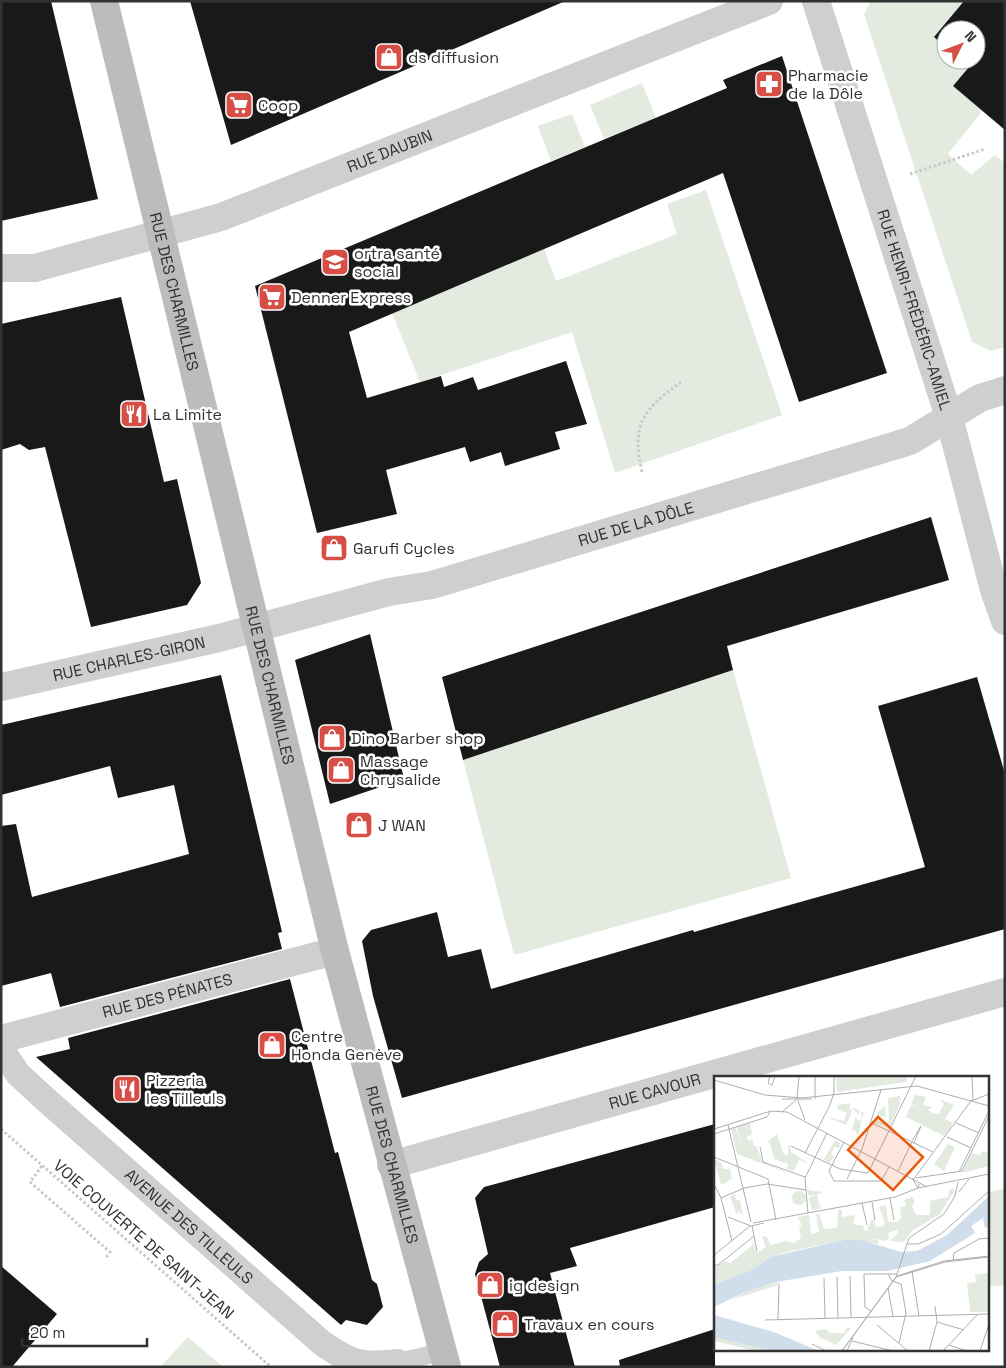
<svg xmlns="http://www.w3.org/2000/svg" width="1006" height="1368" viewBox="0 0 1006 1368" font-family="'Space Grotesk',sans-serif">
<style>
.green{fill:#e3eadf}
.building{fill:#191919}
.lines{fill:none;stroke-linecap:round;stroke-linejoin:round}
.path{stroke:#c9c9c9;stroke-width:3;stroke-dasharray:2.5 2.5;stroke-linecap:butt}
.service{stroke:#cfcfcf;stroke-width:18}
.pedestrian{stroke:#cfcfcf;stroke-width:26}
.minor{stroke:#cfcfcf;stroke-width:28}
.secondary{stroke:#bcbcbc;stroke-width:28}
.labels{text-anchor:middle;stroke-width:5;stroke-linejoin:round;paint-order:stroke}
.poi-label{font-size:16px;fill:#323232;stroke:#fff;text-anchor:start}
.street-label{font-size:16px;fill:#323232;stroke:#fff}
.inset-road{fill:none;stroke:#adadad;stroke-width:1}
.view{fill:#e8590c;fill-opacity:0.15;stroke:#e8590c;stroke-width:2.5}
.inset-edge{fill:none;stroke:#323232;stroke-width:2.5}
</style>
<rect width="100%" height="100%" fill="#fff"/>
<path class="green" d="M 871,1 L 964,1 L 934,37 L 946,48 L 946,60 L 960,60 L 969,67 L 953,86 L 982,111 L 948,154 L 971,175 L 995,155 L 1005,163 L 1005,347 L 991,351 L 972,342 L 864,14 Z
M 642,83 L 656,118 L 604,139 L 590,105 Z
M 572,114 L 585,147 L 551,161 L 538,126 Z
M 706,190 L 782,415 L 615,473 L 572,332 L 420,382 L 392,313 L 544,249 L 556,281 L 677,234 L 667,204 Z
M 733,670 L 791,878 L 514,955 L 463,760 Z
M 1005,1188 L 1005,1285 L 987,1287 L 987,1193 Z
M 188,1337 L 223,1367 L 160,1367 Z"/>
<path class="building" d="M 1,1 L 51,1 L 98,199 L 1,221 Z
M 190,1 L 563,1 L 563,2 L 231,145 Z
M 964,1 L 1005,1 L 1005,130 L 953,86 L 969,67 L 960,60 L 976,60 L 976,30 L 946,30 L 946,48 L 934,37 Z
M 782,56 L 887,373 L 799,402 L 723,173 L 349,332 L 367,398 L 441,376 L 444,387 L 473,377 L 478,390 L 566,361 L 587,424 L 555,432 L 560,449 L 505,466 L 501,452 L 470,462 L 465,447 L 386,470 L 397,514 L 317,533 L 255,286 L 727,88 L 723,80 Z
M 121,297 L 164,482 L 177,479 L 201,583 L 187,605 L 91,627 L 45,447 L 29,450 L 20,444 L 1,450 L 1,324 Z
M 931,517 L 949,580 L 727,646 L 733,670 L 463,760 L 442,677 Z
M 370,634 L 404,779 L 330,804 L 295,660 Z
M 221,675 L 282,932 L 278,933 L 282,949 L 60,1007 L 51,973 L 1,986 L 1,826 L 16,824 L 32,897 L 189,854 L 174,785 L 118,798 L 110,766 L 1,795 L 1,725 Z
M 977,677 L 1005,774 L 1005,929 L 402,1098 L 373,996 L 362,941 L 371,930 L 437,912 L 448,957 L 481,949 L 491,989 L 693,930 L 694,932 L 925,867 L 878,706 Z
M 290,979 L 335,1153 L 338,1152 L 372,1280 L 377,1284 L 383,1307 L 367,1325 L 346,1320 L 341,1325 L 36,1057 L 70,1049 L 68,1038 Z
M 715,1124 L 715,1207 L 570,1248 L 577,1266 L 550,1273 L 575,1367 L 500,1367 L 475,1274 L 479,1262 L 488,1254 L 475,1198 L 484,1187 Z
M 1,1266 L 57,1314 L 12,1367 L 1,1367 Z
M 715,1329 L 715,1367 L 620,1367 L 619,1360 Z"/>
<g class="lines">
<path class="path" d="M 910,174 L 985,149
M 642,472 C 631,424 643,410 681,382
M 1,1129 L 271,1367
M 42,1166 L 30,1182 L 110,1252 L 106,1258"/>
<path class="service" d="M 398,1362 L 442,1352"/>
<path class="pedestrian" id="s1" d="M 1,1048 L 18,1074 L 44,1098 L 322,1343 C 352,1364 362,1366 398,1362"/>
<g class="minor">
<path id="s2" d="M 816,1 L 949,417 L 994,590 L 1005,621"/>
<path id="s3" d="M 1,268 L 35,268 L 221,217 L 769,1"/>
<path id="s4" d="M 1,687 L 219,638 L 389,592 L 432,585 L 910,441 L 980,398 L 1005,390"/>
<path id="s5" d="M 1,1039 L 335,951"/>
<path id="s6" d="M 391,1165 L 1005,992"/>
</g>
<path class="secondary" id="s7" d="M 104,1 L 335,951 L 447,1367"/>
</g>
<defs>
<symbol id="shop-square" viewBox="-11 -11 22 22"><rect x="-9" y="-9" width="18" height="18" rx="4" fill="#d74e46" stroke="#fff"/><path d="M-5-2.5h2.3a2.7 3.5 0 0 1 5.4 0H5L5.5 6h-11ZM-1.5-2.5h3a1.5 2.3 0 0 0-3 0Z" fill="#fff"/></symbol>
<symbol id="pharmacy-square" viewBox="-11 -11 22 22"><rect x="-9" y="-9" width="18" height="18" rx="4" fill="#d74e46" stroke="#fff"/><path d="M-2-6h4v4h4v4h-4v4h-4v-4h-4v-4h4Z" fill="#fff"/></symbol>
<symbol id="supermarket-square" viewBox="-11 -11 22 22"><rect x="-9" y="-9" width="18" height="18" rx="4" fill="#d74e46" stroke="#fff"/><path d="M-6-5.5h2.5l.6 2H6L4.5 2H-2.5L-4.4-4H-6ZM-1.5 3.2a1.3 1.3 0 1 0 .1 0ZM3 3.2a1.3 1.3 0 1 0 .1 0Z" fill="#fff"/></symbol>
<symbol id="school-square" viewBox="-11 -11 22 22"><rect x="-9" y="-9" width="18" height="18" rx="4" fill="#d74e46" stroke="#fff"/><path d="M0-5L7-2L0 1L-7-2ZM-4 1L0 2.5L4 1V4Q0 6-4 4Z" fill="#fff"/></symbol>
<symbol id="restaurant-square" viewBox="-11 -11 22 22"><rect x="-9" y="-9" width="18" height="18" rx="4" fill="#d74e46" stroke="#fff"/><path d="M-5-6h1v4h1v-4h1v4h1v-4h1v5L-1.5 .5V6h-2V.5L-5-1ZM5-6V6H3V1.5H1.5Q1.5-4 5-6Z" fill="#fff"/></symbol>
</defs>
<g fill-rule="evenodd">
<use href="#shop-square" x="373" y="41" width="32" height="32"/>
<use href="#pharmacy-square" x="753" y="68" width="32" height="32"/>
<use href="#supermarket-square" x="223" y="89" width="32" height="32"/>
<use href="#school-square" x="319" y="246" width="32" height="32"/>
<use href="#supermarket-square" x="256" y="281" width="32" height="32"/>
<use href="#restaurant-square" x="118" y="398" width="32" height="32"/>
<use href="#shop-square" x="318" y="532" width="32" height="32"/>
<use href="#shop-square" x="316" y="722" width="32" height="32"/>
<use href="#shop-square" x="325" y="754" width="32" height="32"/>
<use href="#shop-square" x="343" y="809" width="32" height="32"/>
<use href="#shop-square" x="256" y="1029" width="32" height="32"/>
<use href="#restaurant-square" x="111" y="1073" width="32" height="32"/>
<use href="#shop-square" x="474" y="1269" width="32" height="32"/>
<use href="#shop-square" x="489" y="1308" width="32" height="32"/>
</g>
<g class="labels">
<g class="poi-label">
<text x="408" y="63">ds diffusion</text>
<text x="788" y="81">Pharmacie<tspan x="788" dy="18">de la Dôle</tspan></text>
<text x="258" y="111">Coop</text>
<text x="354" y="259">ortra santé<tspan x="354" dy="18">social</tspan></text>
<text x="291" y="303">Denner Express</text>
<text x="153" y="420">La Limite</text>
<text x="353" y="554">Garufi Cycles</text>
<text x="351" y="744">Dino Barber shop</text>
<text x="360" y="767">Massage<tspan x="360" dy="18">Chrysalide</tspan></text>
<text x="378" y="831">J WAN</text>
<text x="291" y="1042">Centre<tspan x="291" dy="18">Honda Genève</tspan></text>
<text x="146" y="1086">Pizzeria<tspan x="146" dy="18">les Tilleuls</tspan></text>
<text x="509" y="1291">ig design</text>
<text x="524" y="1330">Travaux en cours</text>
</g>
<g class="street-label">
<text dy="6" stroke="none"><textPath href="#s3" startOffset="408">RUE DAUBIN</textPath></text>
<text dy="6" stroke="none"><textPath href="#s7" startOffset="299">RUE DES CHARMILLES</textPath></text>
<text dy="6" stroke="none"><textPath href="#s2" startOffset="324">RUE HENRI-FRÉDÉRIC-AMIEL</textPath></text>
<text dy="6" stroke="none"><textPath href="#s4" startOffset="656">RUE DE LA DÔLE</textPath></text>
<text dy="6" stroke="none"><textPath href="#s4" startOffset="131">RUE CHARLES-GIRON</textPath></text>
<text dy="6" stroke="none"><textPath href="#s7" startOffset="704">RUE DES CHARMILLES</textPath></text>
<text dy="6" stroke="none"><textPath href="#s5" startOffset="172">RUE DES PÉNATES</textPath></text>
<text dy="6" stroke="none"><textPath href="#s6" startOffset="274">RUE CAVOUR</textPath></text>
<text dy="6" stroke="none"><textPath href="#s7" startOffset="1199">RUE DES CHARMILLES</textPath></text>
<text dy="6" stroke="none"><textPath href="#s1" startOffset="260">AVENUE DES TILLEULS</textPath></text>
<text transform="translate(144 1239) rotate(41)" y="6">VOIE COUVERTE DE SAINT-JEAN</text>
</g>
</g>
<g transform="translate(714 1076)">
<rect width="275" height="275" fill="#fff"/>
<path d="M 122,0 L 193,0 L 192,6 L 123,16 ZM 201,19 L 212,21 L 209,29 L 218,31 L 214,34 L 218,37 L 225,38 L 230,28 L 225,23 L 240,29 L 231,43 L 239,47 L 230,60 L 192,41 L 197,29 L 206,32 L 197,28 ZM 186,20 L 187,24 L 183,25 L 187,26 L 175,52 L 160,46 L 163,37 L 171,30 L 172,41 L 163,40 L 163,44 L 168,47 L 175,45 L 174,22 ZM 136,27 L 136,34 L 140,32 L 146,35 L 145,39 L 139,33 L 132,49 L 112,41 L 130,45 L 133,37 L 123,33 L 124,29 ZM 147,36 L 152,37 L 149,38 L 144,60 L 140,53 L 137,56 L 142,40 L 144,45 L 147,44 ZM 36,47 L 38,59 L 33,60 L 34,65 L 39,64 L 40,70 L 43,70 L 48,86 L 78,99 L 23,78 L 17,53 L 22,52 L 28,73 L 23,51 ZM 63,58 L 70,79 L 74,79 L 74,69 L 76,70 L 77,76 L 94,87 L 85,84 L 80,95 L 73,93 L 74,88 L 60,83 L 56,67 L 52,67 ZM 121,64 L 127,68 L 125,72 L 121,71 L 117,78 L 120,81 L 115,87 L 107,82 L 110,83 ZM 234,68 L 241,71 L 230,95 L 220,88 ZM 268,75 L 274,77 L 275,90 L 248,97 L 258,77 L 266,79 ZM 0,83 L 7,86 L 9,93 L 16,93 L 18,103 L 7,109 ZM 241,112 L 239,117 L 226,138 L 198,155 L 190,166 L 176,165 L 184,157 L 183,154 L 174,157 L 175,163 L 171,165 L 157,162 L 165,165 L 164,168 L 130,164 L 77,175 L 56,181 L 38,194 L 0,209 L 0,191 L 12,185 L 16,187 L 39,169 L 38,164 L 43,177 L 52,171 L 48,161 L 52,160 L 57,169 L 72,165 L 80,167 L 87,162 L 85,152 L 88,150 L 84,141 L 95,139 L 97,158 L 105,156 L 102,138 L 105,138 L 110,153 L 123,152 L 124,134 L 128,134 L 128,141 L 141,139 L 139,148 L 150,150 L 149,154 L 153,155 L 157,144 L 160,144 L 162,151 L 169,150 L 171,146 L 165,131 L 172,129 L 174,146 L 182,146 L 187,143 L 186,131 L 192,130 L 190,124 L 198,121 L 201,125 L 198,130 L 202,139 L 216,139 L 216,125 L 234,121 L 236,113 ZM 93,114 L 109,116 L 103,119 L 106,131 L 110,132 L 98,134 L 95,122 L 102,119 L 95,120 ZM78 122a7 7 0 1 1 14 0a7 7 0 1 1-14 0ZM 21,118 L 22,124 L 26,124 L 29,139 L 25,135 L 23,139 L 16,121 L 12,123 L 13,127 L 11,123 ZM 275,197 L 275,236 L 256,236 L 253,207 L 262,206 L 261,199 ZM 66,206 L 64,209 L 17,224 L 37,213 ZM 133,251 L 137,252 L 122,269 L 105,261 L 101,255 L 112,253 L 116,257 L 130,257 ZM 0,261 L 40,268 L 59,275 L 43,275 L 0,265 Z" fill="#e3eadf"/>
<path d="M 275,120 L 275,151 L 271,152 L 269,142 L 257,150 L 261,157 L 216,185 L 174,195 L 128,195 L 62,206 L 33,215 L 0,231 L 1,208 L 38,194 L 56,181 L 130,164 L 147,164 L 187,176 L 203,175 L 233,159 ZM 0,239 L 60,256 L 105,275 L 59,275 L 0,261 Z" fill="#d0ddeb"/>
<path class="inset-road" d="M 56,0 L 54,7 L 58,9 L 61,0M 85,0 L 83,22 L 91,44M 0,4 L 51,19 L 88,22 L 203,10 L 275,30M 68,23 L 98,23M 101,23 L 101,0M 257,25 L 275,18M 69,35 L 82,24M 158,47 L 219,76M 242,47 L 265,57M 14,49 L 37,146M 0,53 L 57,35 L 73,36 L 213,111M 0,58 L 53,41 L 56,36M 233,61 L 257,72M 198,65 L 207,50 L 200,67M 130,66 L 115,95 L 120,105 L 167,105 L 175,91M 77,70 L 126,93 L 154,97M 46,71 L 49,86 L 91,101M 91,77 L 115,31 L 120,17 L 120,0M 0,81 L 54,103 L 62,144M 184,95 L 198,66M 245,96 L 275,35M 154,97 L 202,0M 198,102 L 204,112 L 275,98M 202,102 L 248,95 L 275,40M 133,103 L 148,73 L 167,14M 199,104 L 259,22 L 258,0M 0,108 L 7,122 L 18,165M 245,116 L 255,103M 7,122 L 30,112 L 53,108 L 92,114M 176,122 L 180,144M 158,126 L 161,144M 148,127 L 153,149M 94,137 L 91,102 L 113,57M 14,141 L 37,150 L 50,147M 39,147 L 181,121 L 204,112 L 205,108M 38,150 L 43,175M 194,168 L 204,168 L 227,158 L 275,115M 0,179 L 36,150M 239,184 L 240,177 L 265,163 L 275,162M 0,189 L 4,189 L 40,160M 198,195 L 205,240M 174,198 L 178,205 L 187,208 L 192,237 L 185,267M 136,200 L 137,241M 123,201 L 124,242M 182,201 L 231,186 L 275,181M 110,202 L 111,242M 174,212 L 179,240M 157,235 L 151,231 L 150,198 L 183,198M 64,243 L 65,208M 51,244 L 275,238M 223,246 L 250,254M 163,249 L 194,275M 138,265 L 179,275M 98,268 L 112,275M 235,269 L 253,275M 128,275 L 182,201 L 195,162 L 230,138 L 241,120 L 244,106M 128,275 L 183,200 L 230,185 L 275,180M 133,275 L 139,261M 215,275 L 223,246 L 221,230M 229,275 L 263,239M 266,275 L 275,248"/>
<path class="view" d="M 164,41 L 209,81 L 179,114 L 134,74 Z"/>
<rect width="275" height="275" class="inset-edge"/>
</g>
<rect width="1006" height="1368" fill="none" stroke="#323232" stroke-width="5"/>
<g transform="translate(961 45) rotate(48)"><circle r="24" fill="#ffffff" stroke="#adadad"/>
<path d="M0-4L9 19L0 12L-9 19Z" fill="#d74e46"/>
<text y="-8" font-size="14" font-weight="bold" text-anchor="middle" fill="#323232">N</text>
</g>
<path d="M22 1338v8h125v-8" fill="none" stroke="#323232" stroke-width="2.5"/>
<text x="30" y="1338" font-size="15" fill="#323232" stroke="#ffffff" stroke-width="4" paint-order="stroke">20 m</text>
</svg>
